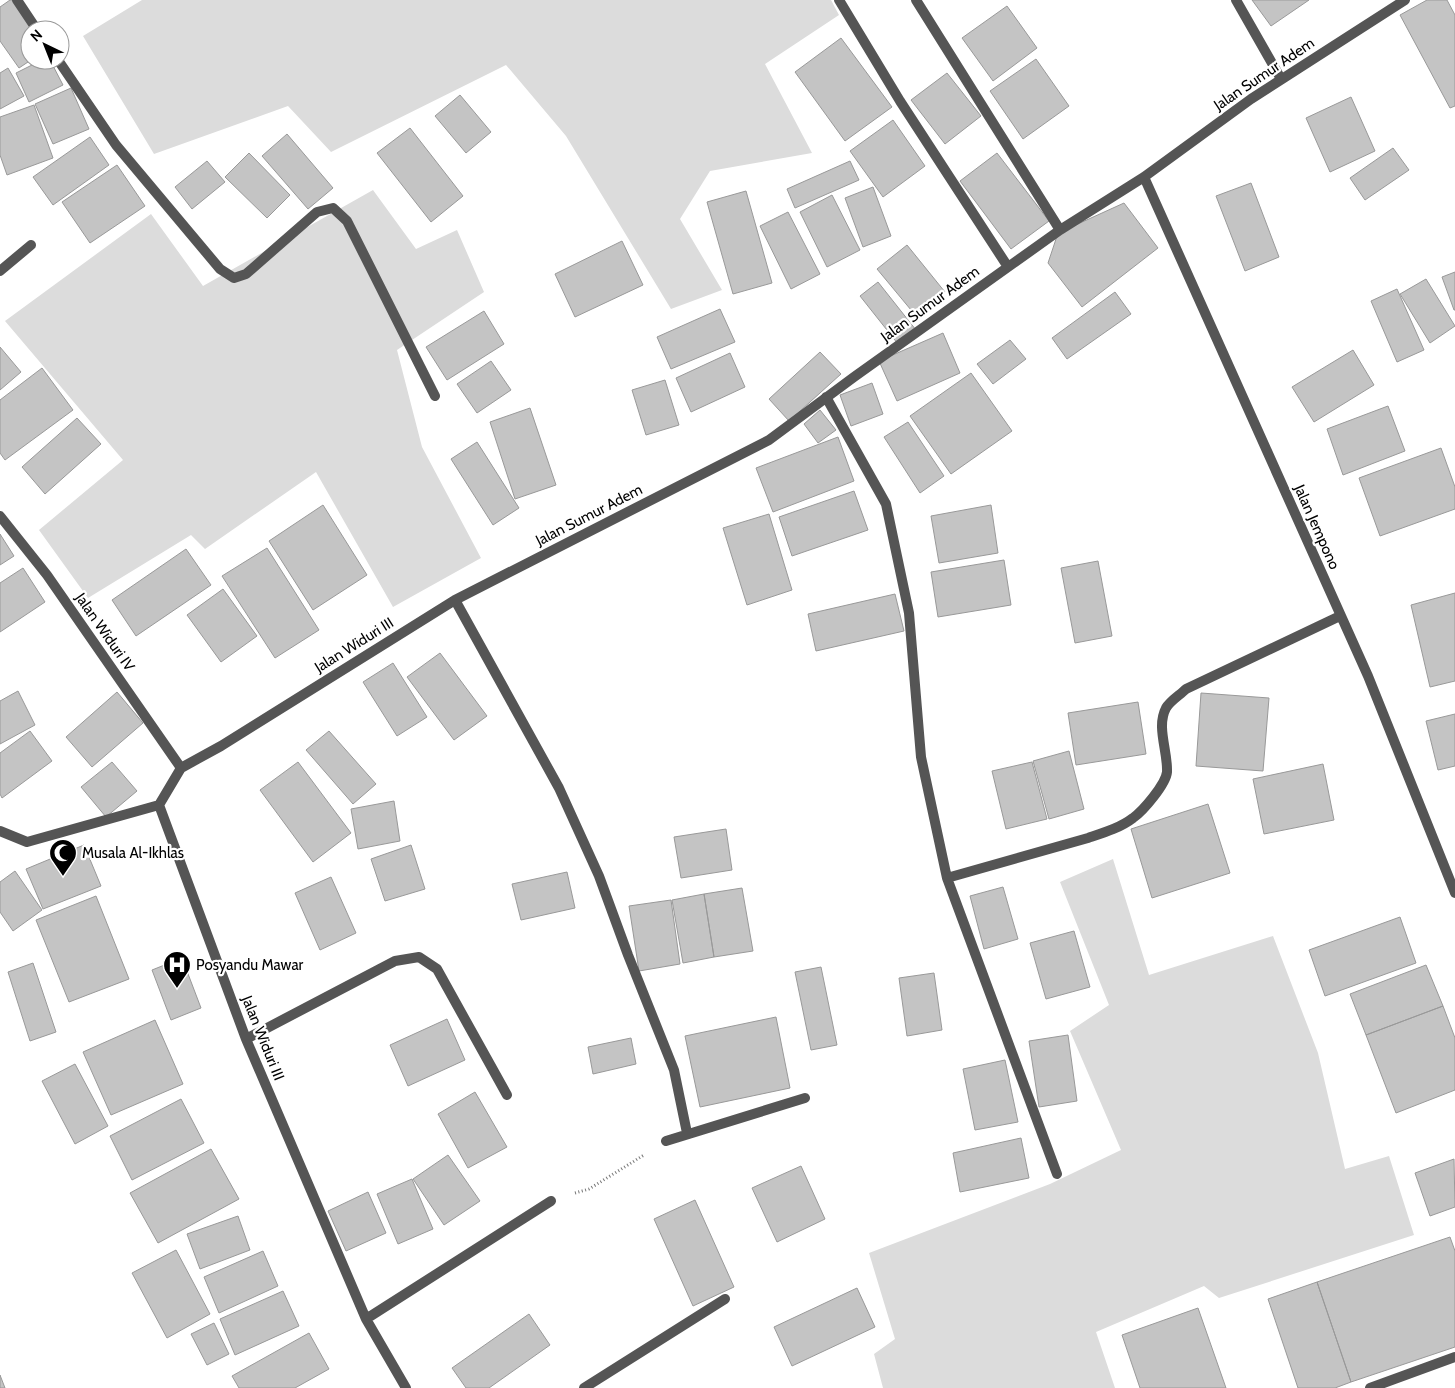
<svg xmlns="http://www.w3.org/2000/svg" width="1455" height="1388" viewBox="0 0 1455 1388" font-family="Cabin,sans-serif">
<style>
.green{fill:#dcdcdc}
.building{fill:#c4c4c4;stroke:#999}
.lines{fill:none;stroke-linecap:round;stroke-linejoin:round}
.path{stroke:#777;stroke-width:3;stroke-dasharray:1 2.5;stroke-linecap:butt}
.minor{stroke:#555;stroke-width:10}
.labels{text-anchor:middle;stroke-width:4.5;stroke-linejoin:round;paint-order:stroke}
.street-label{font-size:15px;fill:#000;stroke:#fff}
.poi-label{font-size:15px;fill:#000;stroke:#fff;text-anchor:start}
</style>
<rect width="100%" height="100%" fill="#fff"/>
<path class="green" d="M 142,0 L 831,0 L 839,15 L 765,64 L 812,153 L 710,171 L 680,219 L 722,290 L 671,309 L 566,136 L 506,65 L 331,152 L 288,106 L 154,154 L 83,36 Z
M 373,190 L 416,249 L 457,230 L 484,292 L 397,350 L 422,447 L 481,558 L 393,607 L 316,472 L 205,549 L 191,535 L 88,598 L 39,530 L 123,460 L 5,321 L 151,214 L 203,286 Z
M 1113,859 L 1149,975 L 1273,936 L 1318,1053 L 1345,1169 L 1389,1156 L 1414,1235 L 1219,1298 L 1204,1286 L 1096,1332 L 1115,1388 L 883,1388 L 874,1354 L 895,1339 L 869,1253 L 1050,1184 L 1121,1150 L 1070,1031 L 1109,1005 L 1060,882 Z"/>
<path class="building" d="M 10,0 L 14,0 L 34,30 L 30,30 L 31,60 L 19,68 L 0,41 L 0,7 Z
M 1252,0 L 1309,0 L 1271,26 Z
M 1427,0 L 1447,0 L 1455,15 L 1455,106 L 1450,108 L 1400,15 Z
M 1007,6 L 1037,48 L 993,81 L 962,38 Z
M 841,38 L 892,107 L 845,141 L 795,72 Z
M 1036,59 L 1069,106 L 1023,139 L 990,91 Z
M 42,60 L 50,60 L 63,85 L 29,102 L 16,73 Z
M 8,68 L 24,96 L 0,109 L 0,73 Z
M 947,73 L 981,116 L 945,144 L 911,100 Z
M 71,88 L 89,129 L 53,144 L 35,104 Z
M 460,95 L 491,132 L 466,153 L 435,116 Z
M 1351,97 L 1375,151 L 1330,172 L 1306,118 Z
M 34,105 L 53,158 L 7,175 L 0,155 L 0,117 Z
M 893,120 L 925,166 L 883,197 L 850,151 Z
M 410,128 L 463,196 L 431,222 L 377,153 Z
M 287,134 L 333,188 L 308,209 L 262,156 Z
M 90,137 L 109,165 L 53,205 L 33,177 Z
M 1393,148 L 1409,170 L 1365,200 L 1350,178 Z
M 249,153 L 290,195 L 267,218 L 225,177 Z
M 997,153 L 1049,221 L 1011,249 L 960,181 Z
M 207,161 L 225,182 L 192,209 L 175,187 Z
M 850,161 L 859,180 L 795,208 L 787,189 Z
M 117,165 L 145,206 L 90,243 L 62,202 Z
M 1251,183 L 1279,257 L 1245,271 L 1216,196 Z
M 873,187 L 891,236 L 863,247 L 845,198 Z
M 746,191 L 772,283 L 733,294 L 707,202 Z
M 832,195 L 860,250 L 827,267 L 800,212 Z
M 1124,203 L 1158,248 L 1082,307 L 1048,263 L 1058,233 Z
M 788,212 L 820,274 L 791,289 L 760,226 Z
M 622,241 L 643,285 L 575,317 L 555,274 Z
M 907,245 L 945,292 L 916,316 L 877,269 Z
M 1455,272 L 1455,310 L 1454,310 L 1442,277 Z
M 1426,279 L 1455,326 L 1430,343 L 1400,294 Z
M 878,282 L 916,330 L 898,344 L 860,296 Z
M 1397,289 L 1424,350 L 1397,362 L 1371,301 Z
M 1115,292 L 1131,314 L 1067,359 L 1052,338 Z
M 720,309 L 735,342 L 671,369 L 657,337 Z
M 484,311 L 504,344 L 447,380 L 426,347 Z
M 943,333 L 960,373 L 897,401 L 879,361 Z
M 1010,340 L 1026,359 L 993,384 L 977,364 Z
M 0,347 L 21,372 L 0,390 Z
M 1353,350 L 1374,385 L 1314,422 L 1292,387 Z
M 820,352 L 841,374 L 789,421 L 769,399 Z
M 730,353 L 745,387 L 691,412 L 676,378 Z
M 491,361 L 511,390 L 477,413 L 457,384 Z
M 42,368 L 73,410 L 5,460 L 0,453 L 0,400 Z
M 971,373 L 1012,431 L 951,474 L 910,416 Z
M 665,380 L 679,425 L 646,435 L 632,390 Z
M 872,383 L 883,414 L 851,426 L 840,395 Z
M 1388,406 L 1405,451 L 1343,475 L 1327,429 Z
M 530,408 L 556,485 L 515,499 L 490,422 Z
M 820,410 L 836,430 L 818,443 L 804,424 Z
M 77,418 L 101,444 L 45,494 L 22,467 Z
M 908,422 L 944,476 L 920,493 L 884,437 Z
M 838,437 L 854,481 L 773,512 L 756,468 Z
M 477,442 L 519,508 L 493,525 L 451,459 Z
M 1441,448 L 1455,487 L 1455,509 L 1380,536 L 1359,478 Z
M 854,491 L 868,530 L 792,556 L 779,517 Z
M 323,505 L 367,575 L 313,610 L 269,541 Z
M 991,505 L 998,553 L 939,563 L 931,516 Z
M 769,514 L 792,590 L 747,605 L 723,528 Z
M 0,534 L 14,556 L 0,565 Z
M 267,548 L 319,630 L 275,658 L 222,576 Z
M 186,549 L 211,585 L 136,636 L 112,600 Z
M 1004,560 L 1011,605 L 938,617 L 931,572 Z
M 1098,561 L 1112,636 L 1075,643 L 1061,568 Z
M 23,568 L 45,602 L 0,632 L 0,583 Z
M 223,589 L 257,636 L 221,662 L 187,615 Z
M 1455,593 L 1455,681 L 1430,687 L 1411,605 Z
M 895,594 L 904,631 L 816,651 L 808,614 Z
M 440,653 L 487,716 L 454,740 L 407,677 Z
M 393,663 L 427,717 L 397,736 L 363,682 Z
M 18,691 L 35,725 L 0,744 L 0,701 Z
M 117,692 L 143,723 L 92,767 L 66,737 Z
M 1201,693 L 1269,698 L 1263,771 L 1196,766 Z
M 1138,702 L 1146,754 L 1076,765 L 1068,713 Z
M 1455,714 L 1455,766 L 1438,770 L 1426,721 Z
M 30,731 L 52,761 L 2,798 L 0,794 L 0,753 Z
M 329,731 L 376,784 L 353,804 L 306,750 Z
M 1069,751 L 1084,809 L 1049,819 L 1033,761 Z
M 112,762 L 137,791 L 106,817 L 81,787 Z
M 298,762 L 351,833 L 313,862 L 260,790 Z
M 1032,762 L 1047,819 L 1006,829 L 992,771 Z
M 1323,764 L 1334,820 L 1264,834 L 1253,779 Z
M 394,801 L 400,841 L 358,849 L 351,809 Z
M 1208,804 L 1230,873 L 1152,898 L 1131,829 Z
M 726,829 L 732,870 L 681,878 L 674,837 Z
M 84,845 L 101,886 L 43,909 L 26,869 Z
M 411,845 L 425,889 L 385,901 L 371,859 Z
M 15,871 L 42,910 L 13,931 L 0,912 L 0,882 Z
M 567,872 L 575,908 L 521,920 L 512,884 Z
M 331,877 L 356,933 L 320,950 L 295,893 Z
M 1003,887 L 1018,939 L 984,949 L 970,896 Z
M 742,888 L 753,951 L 714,957 L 704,894 Z
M 704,894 L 714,957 L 683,963 L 672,900 Z
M 96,896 L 129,979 L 69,1002 L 36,920 Z
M 671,900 L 680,964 L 639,971 L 629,906 Z
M 1400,917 L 1416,963 L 1325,996 L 1309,950 Z
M 1074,931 L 1090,987 L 1046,999 L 1030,943 Z
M 182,958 L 201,1008 L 171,1020 L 152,970 Z
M 33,963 L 56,1032 L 30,1041 L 8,972 Z
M 1426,965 L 1443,1006 L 1366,1035 L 1350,994 Z
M 821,967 L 837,1045 L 811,1050 L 795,972 Z
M 934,973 L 942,1030 L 907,1036 L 899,978 Z
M 1443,1006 L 1455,1038 L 1455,1090 L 1396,1113 L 1366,1035 Z
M 776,1017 L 790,1088 L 700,1107 L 685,1036 Z
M 447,1019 L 465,1060 L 408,1086 L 390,1045 Z
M 155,1020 L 183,1084 L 111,1115 L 83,1052 Z
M 1068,1035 L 1077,1101 L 1039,1107 L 1029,1041 Z
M 631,1038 L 636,1064 L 593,1074 L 588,1047 Z
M 1005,1060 L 1018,1122 L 975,1130 L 963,1069 Z
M 75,1064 L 108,1126 L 75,1144 L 42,1081 Z
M 475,1092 L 507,1147 L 468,1168 L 438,1114 Z
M 181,1099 L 204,1143 L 132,1180 L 110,1136 Z
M 1021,1138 L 1029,1178 L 960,1192 L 953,1153 Z
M 211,1149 L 239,1199 L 158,1243 L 130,1193 Z
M 448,1155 L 480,1201 L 444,1225 L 413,1179 Z
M 1454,1159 L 1455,1207 L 1430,1216 L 1415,1173 Z
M 801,1166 L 825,1219 L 777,1242 L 752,1188 Z
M 412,1179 L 433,1229 L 398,1244 L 377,1194 Z
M 368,1192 L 386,1233 L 346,1251 L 328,1211 Z
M 695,1200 L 734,1287 L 693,1306 L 654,1219 Z
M 238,1216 L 250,1250 L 200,1269 L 187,1234 Z
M 1450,1237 L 1455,1251 L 1455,1347 L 1351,1382 L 1317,1282 Z
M 176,1250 L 210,1314 L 167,1338 L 132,1273 Z
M 263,1251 L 278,1286 L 219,1313 L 204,1277 Z
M 1317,1282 L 1351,1382 L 1335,1388 L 1298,1388 L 1268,1299 Z
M 857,1288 L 875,1327 L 792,1366 L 774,1327 Z
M 283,1291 L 299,1326 L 235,1355 L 220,1319 Z
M 1198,1308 L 1226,1388 L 1140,1388 L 1122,1335 Z
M 529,1314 L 550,1345 L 489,1388 L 466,1388 L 452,1368 Z
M 214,1323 L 229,1354 L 207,1365 L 191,1334 Z
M 309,1333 L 329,1369 L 295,1388 L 239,1388 L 232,1376 Z
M 0,1375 L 5,1388 L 0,1388 Z"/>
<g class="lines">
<path class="path" d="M 575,1193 L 589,1189 L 644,1155"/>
<path class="minor" d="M 17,0 L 37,30
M 839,0 L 900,101 L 1008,267
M 916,0 L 1060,230
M 1236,0 L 1281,79
M 58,60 L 116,145 L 220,269 L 234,278 L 246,274 L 317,212 L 333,208 L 347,221 L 435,396
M 1144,177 L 1368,676 L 1455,893
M 0,271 L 31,245
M 826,397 L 886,504 L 909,613 L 921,757 L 947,878 L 1057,1174
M 0,516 L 47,575 L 181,768
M 455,600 L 559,788 L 599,876 L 628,955 L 674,1070 L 687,1133
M 0,831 L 27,842 L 159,805
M 947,878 L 1088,838 C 1103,833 1120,828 1133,818 C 1143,811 1166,784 1167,772 C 1168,751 1156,727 1166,708 C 1170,701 1180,695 1186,689 L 1340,616
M 246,1039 L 395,961 L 419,957 L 437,969 L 507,1095
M 666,1141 L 805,1098
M 366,1319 L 551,1201
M 406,1388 L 366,1319 L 246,1039 L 159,805 L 181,768 L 221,746 L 455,600 L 769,440 L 854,377 L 1060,230 L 1144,177 L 1251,99 L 1405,0
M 584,1388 L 725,1299
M 1370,1388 L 1455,1357"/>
</g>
<defs>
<symbol id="mosque-pin" viewBox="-11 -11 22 30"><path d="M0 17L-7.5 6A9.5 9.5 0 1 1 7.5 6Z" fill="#000" stroke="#fff"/><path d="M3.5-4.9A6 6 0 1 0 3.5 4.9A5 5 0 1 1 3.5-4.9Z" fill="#fff"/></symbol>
<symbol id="hospital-pin" viewBox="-11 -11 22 30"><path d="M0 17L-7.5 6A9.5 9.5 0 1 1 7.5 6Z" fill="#000" stroke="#fff"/><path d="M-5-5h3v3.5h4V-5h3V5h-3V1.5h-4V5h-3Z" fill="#fff"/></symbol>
</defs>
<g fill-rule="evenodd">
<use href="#mosque-pin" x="47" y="837" width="32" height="43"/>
<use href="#hospital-pin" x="161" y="949" width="32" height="43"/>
</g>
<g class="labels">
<g class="street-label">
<text transform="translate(1264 74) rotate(-34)" y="5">Jalan Sumur Adem</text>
<text transform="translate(930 304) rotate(-36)" y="5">Jalan Sumur Adem</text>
<text transform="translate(589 515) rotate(-27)" y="5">Jalan Sumur Adem</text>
<text transform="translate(1317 527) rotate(66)" y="5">Jalan Jempono</text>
<text transform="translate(105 632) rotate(55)" y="5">Jalan Widuri IV</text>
<text transform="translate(354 645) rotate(-32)" y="5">Jalan Widuri III</text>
<text transform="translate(263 1038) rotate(68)" y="5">Jalan Widuri III</text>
</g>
<g class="poi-label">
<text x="82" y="858">Musala Al-Ikhlas</text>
<text x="196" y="970">Posyandu Mawar</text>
</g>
</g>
<g transform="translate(45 45) rotate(317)"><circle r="24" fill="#ffffff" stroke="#999999"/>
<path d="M0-4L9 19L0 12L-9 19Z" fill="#000000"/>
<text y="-8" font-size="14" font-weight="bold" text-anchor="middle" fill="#000000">N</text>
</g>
</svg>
